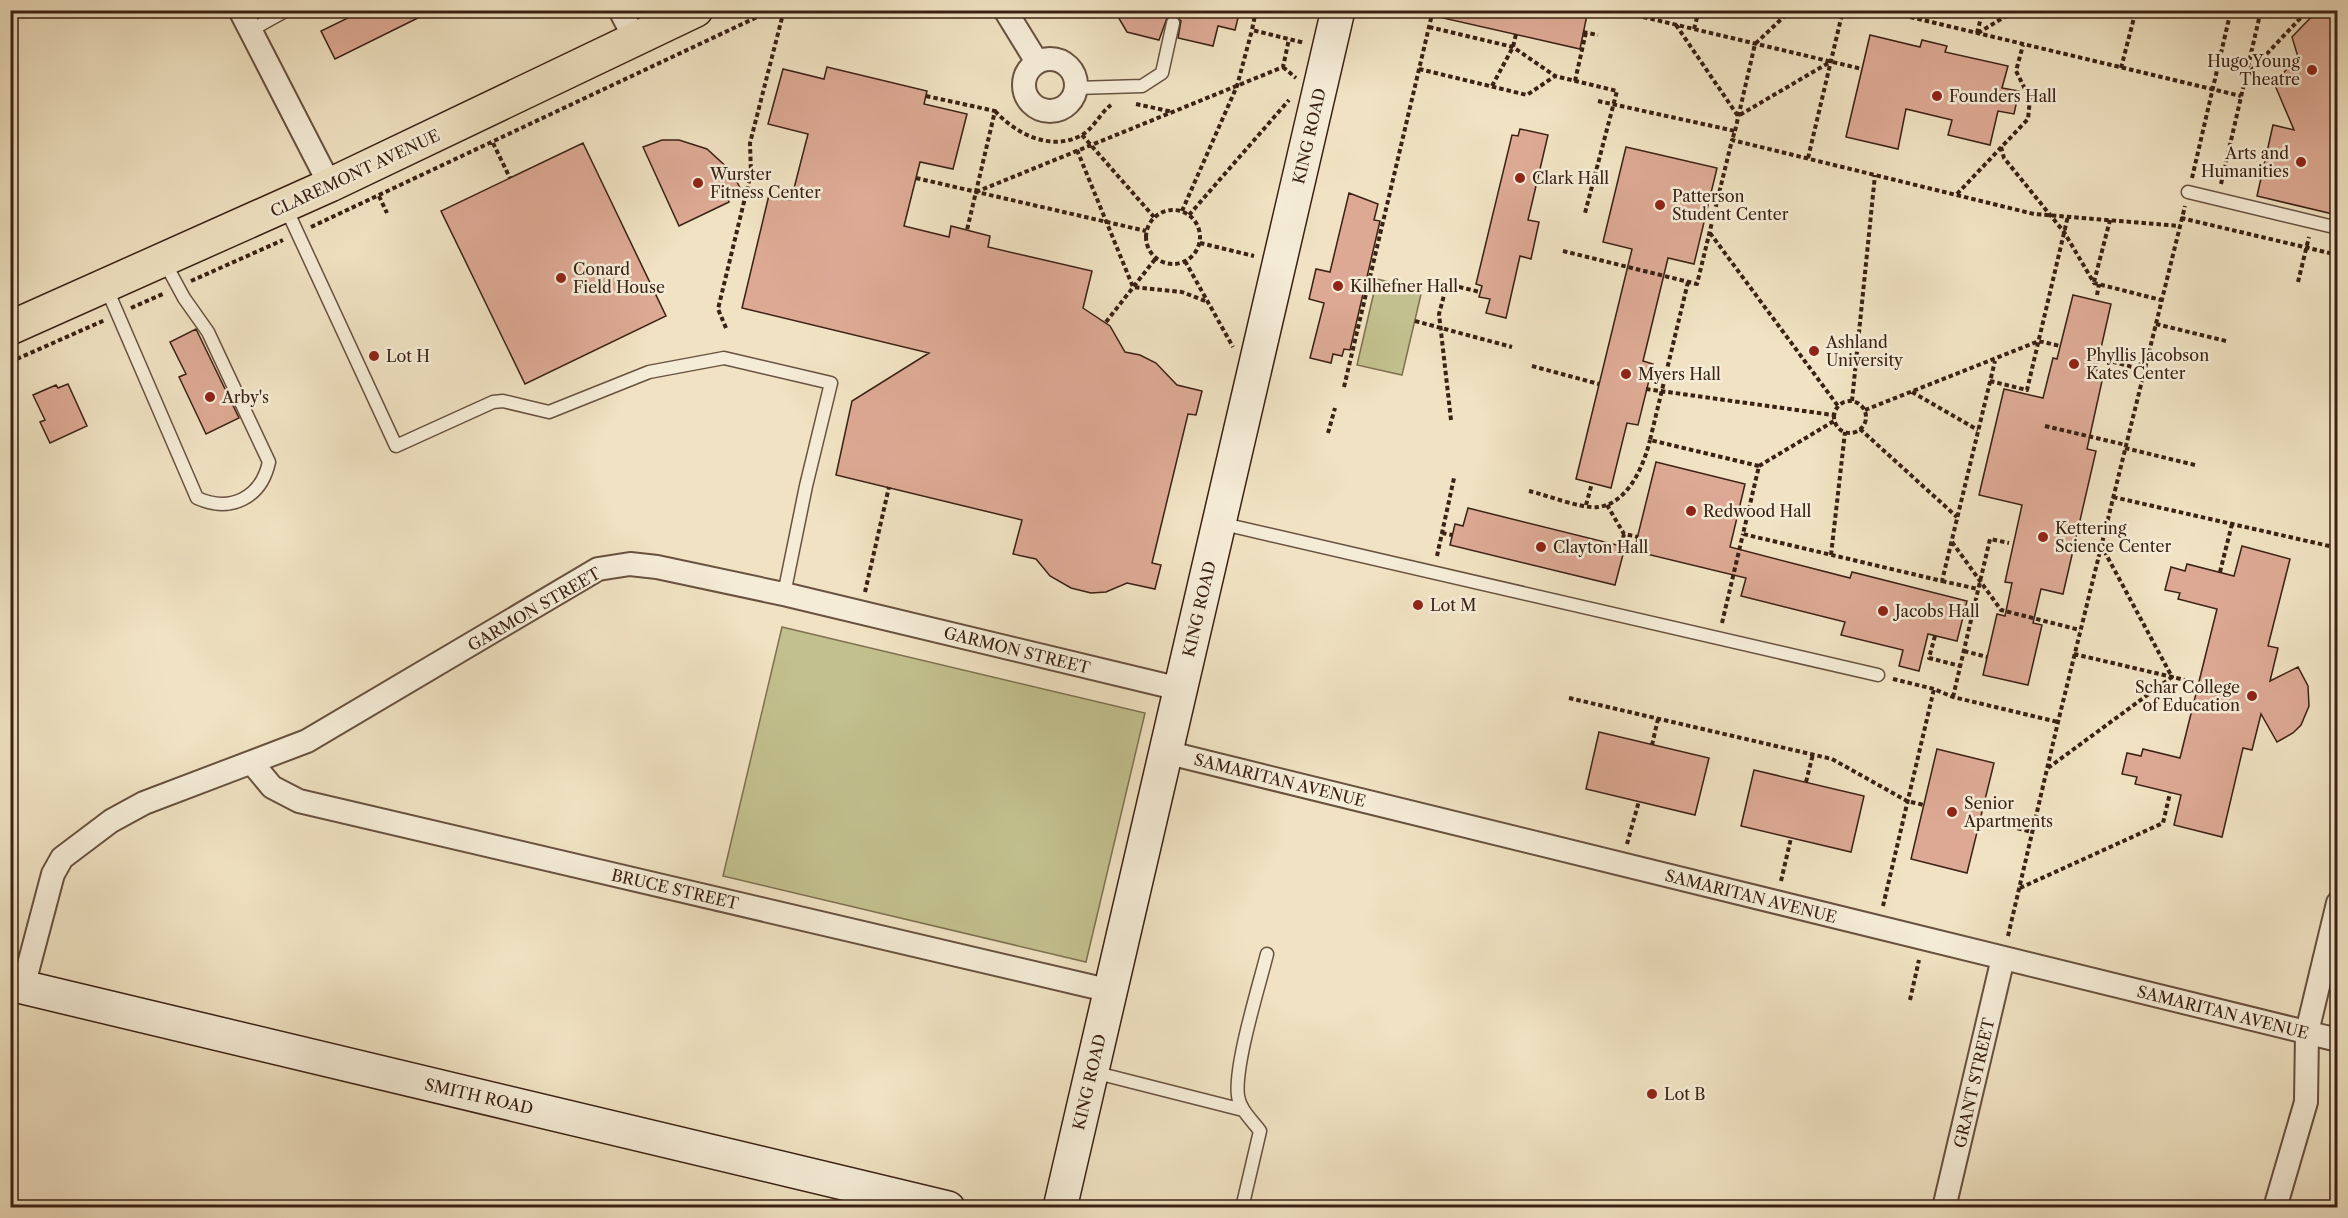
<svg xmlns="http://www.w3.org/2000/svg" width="2348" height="1218" viewBox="0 0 2348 1218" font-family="'Libre Caslon Text',serif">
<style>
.green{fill:#c2c08e;stroke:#7e7050;stroke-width:1.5}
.building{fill:#dda994;stroke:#3a2113;stroke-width:1.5}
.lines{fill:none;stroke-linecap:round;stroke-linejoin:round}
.lane-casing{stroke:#68513f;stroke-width:15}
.street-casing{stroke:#68513f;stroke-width:26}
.secondary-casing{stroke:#3a2113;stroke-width:36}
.primary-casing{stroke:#3a2113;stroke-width:36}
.path{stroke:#3a2113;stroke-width:4;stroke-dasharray:4.5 3;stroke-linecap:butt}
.lane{stroke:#f5ecd7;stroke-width:12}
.street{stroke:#f5ecd7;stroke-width:22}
.secondary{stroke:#f5ecd7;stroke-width:33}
.primary{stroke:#f0e2c2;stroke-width:33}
.poi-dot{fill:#8f2418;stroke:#f5ecd7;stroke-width:2}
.labels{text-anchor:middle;stroke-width:5;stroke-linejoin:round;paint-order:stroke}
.poi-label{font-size:16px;fill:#3a2113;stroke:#f5ecd7;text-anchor:start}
.street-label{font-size:16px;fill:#3a2113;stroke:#f5ecd7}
</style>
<rect width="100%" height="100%" fill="#f0e2c2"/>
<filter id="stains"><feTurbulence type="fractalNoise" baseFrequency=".00333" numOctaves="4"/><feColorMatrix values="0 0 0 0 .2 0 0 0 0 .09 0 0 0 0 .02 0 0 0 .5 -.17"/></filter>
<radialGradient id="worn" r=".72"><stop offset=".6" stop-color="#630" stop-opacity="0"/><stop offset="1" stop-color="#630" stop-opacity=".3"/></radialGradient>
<path class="green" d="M 1377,279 L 1422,290 L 1402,375 L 1357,365 Z
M 782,627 L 1145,713 L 1086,962 L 723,876 Z"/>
<path class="building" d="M 364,10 L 434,10 L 335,59 L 321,31 Z
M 1114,10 L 1240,10 L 1235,30 L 1218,26 L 1213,46 L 1178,38 L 1181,21 L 1175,15 L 1167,18 L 1159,40 L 1127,32 Z
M 1444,10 L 1588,10 L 1580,49 L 1443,18 Z
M 2318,10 L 2337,10 L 2337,215 L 2257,196 L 2273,125 L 2294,130 L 2274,83 L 2298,57 L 2292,37 Z
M 1870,35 L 1920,47 L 1922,40 L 1947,46 L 1945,52 L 2008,66 L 2002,88 L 2019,91 L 2014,114 L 1998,111 L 1990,145 L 1948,135 L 1952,120 L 1906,109 L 1898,149 L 1846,137 Z
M 827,67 L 927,91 L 924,104 L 967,114 L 953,169 L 920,162 L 904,226 L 949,237 L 951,226 L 990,236 L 988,247 L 1092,271 L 1083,308 L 1110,326 L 1125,352 L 1140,355 L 1156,363 L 1177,385 L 1202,391 L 1196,415 L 1188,414 L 1152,563 L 1161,565 L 1155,589 L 1127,583 L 1106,592 L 1091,593 L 1071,588 L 1050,576 L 1036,559 L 1013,554 L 1022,520 L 836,475 L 852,401 L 929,353 L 742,308 L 769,195 L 791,200 L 808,134 L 768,124 L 783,69 L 824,79 Z
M 1520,129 L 1548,135 L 1528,220 L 1539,222 L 1531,259 L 1520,256 L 1506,318 L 1486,313 L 1490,299 L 1479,297 L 1482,286 L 1476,284 L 1512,135 L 1518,136 Z
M 662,140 L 679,140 L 707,149 L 732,172 L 740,188 L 727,195 L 729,202 L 679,226 L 643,147 Z
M 583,143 L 666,316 L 525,384 L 441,211 Z
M 1626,147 L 1717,168 L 1694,264 L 1668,258 L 1643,361 L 1653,364 L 1638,425 L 1627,423 L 1611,488 L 1576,479 L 1632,249 L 1603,242 Z
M 1349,193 L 1378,204 L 1374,220 L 1380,221 L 1350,350 L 1344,349 L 1342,356 L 1333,354 L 1331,363 L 1310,358 L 1324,303 L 1309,299 L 1316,269 L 1330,272 Z
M 2073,295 L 2111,304 L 2096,370 L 2104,372 L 2087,449 L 2096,451 L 2063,594 L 2041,589 L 2033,623 L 2042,625 L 2028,685 L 1983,675 L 1997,614 L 2005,616 L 2012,583 L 2005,582 L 2022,505 L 1979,495 L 2004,389 L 2043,398 L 2053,358 L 2057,359 Z
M 196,329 L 239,418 L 206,434 L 179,377 L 186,374 L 170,342 Z
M 68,384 L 87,426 L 50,443 L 40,422 L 45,420 L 33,395 L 56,385 L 58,388 Z
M 1656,462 L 1745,484 L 1730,547 L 1850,578 L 1852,572 L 1967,601 L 1957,641 L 1928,634 L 1919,671 L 1899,666 L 1903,650 L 1841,635 L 1845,622 L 1741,596 L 1746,578 L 1634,551 Z
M 1468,508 L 1625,547 L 1615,585 L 1450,545 L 1455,524 L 1463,526 Z
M 2242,546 L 2290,559 L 2268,646 L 2278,648 L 2270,681 L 2298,667 L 2308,686 L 2309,706 L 2301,725 L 2293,733 L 2277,742 L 2261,714 L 2252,750 L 2243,748 L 2222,837 L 2174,825 L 2181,795 L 2135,784 L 2137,777 L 2122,774 L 2127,753 L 2141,756 L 2143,749 L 2180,758 L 2217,609 L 2178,599 L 2180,593 L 2165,590 L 2171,567 L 2185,571 L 2187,564 L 2234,576 Z
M 1599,732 L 1709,758 L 1695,815 L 1586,789 Z
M 1937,749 L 1994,763 L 1967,873 L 1911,859 Z
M 1754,770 L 1864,796 L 1851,852 L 1741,826 Z"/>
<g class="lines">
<defs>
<path id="lane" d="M 251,30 L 287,10
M 1076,88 L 1142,86 L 1162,73 L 1173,23
M 2188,192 L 2338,228
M 285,206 L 396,446 L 493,402 L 503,401 L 549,412 L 649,372 L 724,358 L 831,383 L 806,486 L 784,594
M 106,287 L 197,498 C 231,513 261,498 269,462 L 208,332 L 184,298 L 164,261
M 1219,523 L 1878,675
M 1093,1072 L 1243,1110
M 1242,1208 L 1260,1131 C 1252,1120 1240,1110 1238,1096 C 1234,1066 1259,986 1267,954"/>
<path id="street" d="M 240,10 L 330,185
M 620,10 L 635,39
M 1005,10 L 1037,62
M1024 85a26 26 0 1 1 52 0a26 26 0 1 1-52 0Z
M 1165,752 L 2338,1040
M 252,763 L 272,787 L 299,801 L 1111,991
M 23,987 L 53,874 L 62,858 L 111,821 L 144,803 L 307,741 L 598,569 L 630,564 L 657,567 L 788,595 L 1180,689
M 1944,1208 L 2003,958
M 2275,1208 L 2306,1102 L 2307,1032 L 2338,903"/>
<path id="secondary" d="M 10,984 L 948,1208
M 1060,1208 L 1338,10"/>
<path id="primary" d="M 10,328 L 330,185 L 696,10"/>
</defs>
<use href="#lane" class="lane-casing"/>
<use href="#street" class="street-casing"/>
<use href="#secondary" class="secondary-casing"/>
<use href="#primary" class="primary-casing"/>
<path class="path" d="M 1256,10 L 1252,30 L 1305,43
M 1614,10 L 1862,69
M 1881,10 L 2241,96
M 2318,10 L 2318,11
M 1676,25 L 1738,116 L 1830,62
M 1429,27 L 1513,47 L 1555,76
M 1694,29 L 1699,10
M 1583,32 L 1598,35
M 1977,33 L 1983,10
M 1978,33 L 2016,10
M 1283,67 L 1296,78
M 2121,68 L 2136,10
M 1419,69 L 1527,95 L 1555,76 L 1617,91 L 1585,213
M 2246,76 L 2308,10
M 1575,81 L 1586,32
M 1492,86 L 1513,47 L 1516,34
M 926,96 L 995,111 L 967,230
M 1598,101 L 1735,131 L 1732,140
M 1136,104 L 1173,112
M 995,111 C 1016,134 1051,152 1082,135 C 1094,128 1100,113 1111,105
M 1735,131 L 1755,44 L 1791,10
M 1082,135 L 1154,217
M 493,143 L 510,178
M 2001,147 L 2004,158 L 2064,232 L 2094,283 L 2161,300
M 1077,150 L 1133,287 L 1182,292 L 1208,302
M 1808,158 L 1843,10
M 916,178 L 1146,231
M 2192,178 L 2231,10
M 2221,184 L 2261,10
M 976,192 L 1283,67 L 1289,39
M 1957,194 L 2028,119 L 2030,99 L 2016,71 L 2023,45
M 379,196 L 387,213
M1146 237a27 27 0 1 1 54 0a27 27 0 1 1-54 0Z
M 1182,211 L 1237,86 L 1252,30
M 1189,215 L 1289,100
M 2181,218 L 2338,255
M 311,227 L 772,10
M 1710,233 L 1838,406
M 1200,243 L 1254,256
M 1563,251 L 1697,284 L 1732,140 L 2034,214 L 2180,226
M 1185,261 L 1233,347
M 191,281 L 283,240
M 1688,282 L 1650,440 L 1759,466 L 1743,534 L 1942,581 L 1995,361
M 2094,282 L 2110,220
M 2298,282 L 2309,237
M 2097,295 L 2099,284
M 131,308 L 165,293
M 1415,321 L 1512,347
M 1106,322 L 1156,258
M 2156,324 L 2226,341
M 726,328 L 718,309 L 751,173 L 750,143 L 784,10
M 2098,358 L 2144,370
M 10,362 L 105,320
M 1532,366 L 1599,384
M 1990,381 L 2027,390 L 2068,216
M 1344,387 L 1433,10
M 1646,389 L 1833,415
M 1912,392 L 1978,430
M1834 417a16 16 0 1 1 32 0a16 16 0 1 1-32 0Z
M 1852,401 L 1875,175
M 1865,410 L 2039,341 L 2060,346
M 1451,420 L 1439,314 L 1447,284 L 1480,292
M 2045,426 L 2126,445
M 1860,429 L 1957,517
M 1328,433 L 1335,408
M 2125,448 L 2195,465
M 1759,466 L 1834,421
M 1529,491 C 1547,495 1581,509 1598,507 C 1628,504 1644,465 1650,440
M 2113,497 L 2338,548
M 1586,505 L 1592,483
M 1607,505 L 1624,534 L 1638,537
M 1442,533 L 1452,535
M 1952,542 L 2001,610 L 2080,630
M 1621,546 L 1624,534
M 1831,555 L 1845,432
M 1437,556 L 1454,478
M 2220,572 L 2232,524
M 1942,581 L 1978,589
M 865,592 L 889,487
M 1722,623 L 1743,534
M 1935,636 L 1929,658 L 1960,666
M 1964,651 L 1987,657
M 2074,654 L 2198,683
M 1893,679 L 1934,689 L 1953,697 L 2058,722
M 1953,697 L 1990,539 L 2009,543
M 1569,698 L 1832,759 L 1907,801 L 1924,805
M 1652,745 L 1658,719
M 2048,768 L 2172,677 L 2101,545
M 1806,782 L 1813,754
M 1981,819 L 2032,832
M 1627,844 L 1639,801
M 1781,881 L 1791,838
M 2020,888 L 2163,823 L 2170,793
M 1883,906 L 1934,689
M 2008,936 L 2058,722 L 2185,206
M 1910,1000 L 1919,960"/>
<use href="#lane" class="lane"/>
<use href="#street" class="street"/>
<use href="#secondary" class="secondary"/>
<use href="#primary" class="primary"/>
</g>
<g class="poi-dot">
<circle cx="2312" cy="70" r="6"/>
<circle cx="1937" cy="96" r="6"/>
<circle cx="2301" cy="162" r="6"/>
<circle cx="1520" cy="178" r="6"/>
<circle cx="698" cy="183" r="6"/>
<circle cx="1660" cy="205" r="6"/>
<circle cx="561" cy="278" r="6"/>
<circle cx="1338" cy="286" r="6"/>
<circle cx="1814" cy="351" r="6"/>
<circle cx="374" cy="356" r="6"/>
<circle cx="2074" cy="364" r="6"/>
<circle cx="1626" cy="374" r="6"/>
<circle cx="210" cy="397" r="6"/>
<circle cx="1691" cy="511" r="6"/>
<circle cx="2043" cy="537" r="6"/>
<circle cx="1541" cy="547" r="6"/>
<circle cx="1418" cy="605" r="6"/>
<circle cx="1883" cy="611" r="6"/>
<circle cx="2252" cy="696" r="6"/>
<circle cx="1952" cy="812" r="6"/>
<circle cx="1652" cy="1094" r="6"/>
</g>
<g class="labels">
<g class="poi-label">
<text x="2300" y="67" text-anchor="end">Hugo Young<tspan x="2300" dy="18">Theatre</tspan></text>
<text x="1949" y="102">Founders Hall</text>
<text x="2289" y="159" text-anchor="end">Arts and<tspan x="2289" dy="18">Humanities</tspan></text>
<text x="710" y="180">Wurster<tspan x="710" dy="18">Fitness Center</tspan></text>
<text x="1532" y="184">Clark Hall</text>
<text x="1672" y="202">Patterson<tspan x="1672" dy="18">Student Center</tspan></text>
<text x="573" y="275">Conard<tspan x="573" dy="18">Field House</tspan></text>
<text x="1350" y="292">Kilhefner Hall</text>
<text x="1826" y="348">Ashland<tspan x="1826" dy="18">University</tspan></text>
<text x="2086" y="361">Phyllis Jacobson<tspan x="2086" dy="18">Kates Center</tspan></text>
<text x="386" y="362">Lot H</text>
<text x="1638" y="380">Myers Hall</text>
<text x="222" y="403">Arby's</text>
<text x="1703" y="517">Redwood Hall</text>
<text x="2055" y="534">Kettering<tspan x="2055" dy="18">Science Center</tspan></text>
<text x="1553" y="553">Clayton Hall</text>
<text x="1430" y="611">Lot M</text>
<text x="1895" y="617">Jacobs Hall</text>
<text x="2240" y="693" text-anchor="end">Schar College<tspan x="2240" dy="18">of Education</tspan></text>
<text x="1964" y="809">Senior<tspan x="1964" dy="18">Apartments</tspan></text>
<text x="1664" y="1100">Lot B</text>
</g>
<g class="street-label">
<text transform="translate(1309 136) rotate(-77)" y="6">KING ROAD</text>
<text transform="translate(355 173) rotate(-25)" y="6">CLAREMONT AVENUE</text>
<text transform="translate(534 609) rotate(-30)" y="6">GARMON STREET</text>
<text transform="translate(1199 609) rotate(-77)" y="6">KING ROAD</text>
<text transform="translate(1017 650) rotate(14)" y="6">GARMON STREET</text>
<text transform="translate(1280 780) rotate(14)" y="6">SAMARITAN AVENUE</text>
<text transform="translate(675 889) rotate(13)" y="6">BRUCE STREET</text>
<text transform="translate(1751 896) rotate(14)" y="6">SAMARITAN AVENUE</text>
<text transform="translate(2223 1012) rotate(14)" y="6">SAMARITAN AVENUE</text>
<text transform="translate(1089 1082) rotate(-77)" y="6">KING ROAD</text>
<text transform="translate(1974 1083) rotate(-77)" y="6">GRANT STREET</text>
<text transform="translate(479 1096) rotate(13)" y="6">SMITH ROAD</text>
</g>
</g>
<rect width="2348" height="1218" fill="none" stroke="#f0e2c2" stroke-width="36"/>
<rect x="12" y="12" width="2324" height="1194" fill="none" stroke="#3a2113" stroke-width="3"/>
<rect x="18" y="18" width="2312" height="1182" fill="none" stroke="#3a2113" stroke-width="1.5"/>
<rect width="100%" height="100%" filter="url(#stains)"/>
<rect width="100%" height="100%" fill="url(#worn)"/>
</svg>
